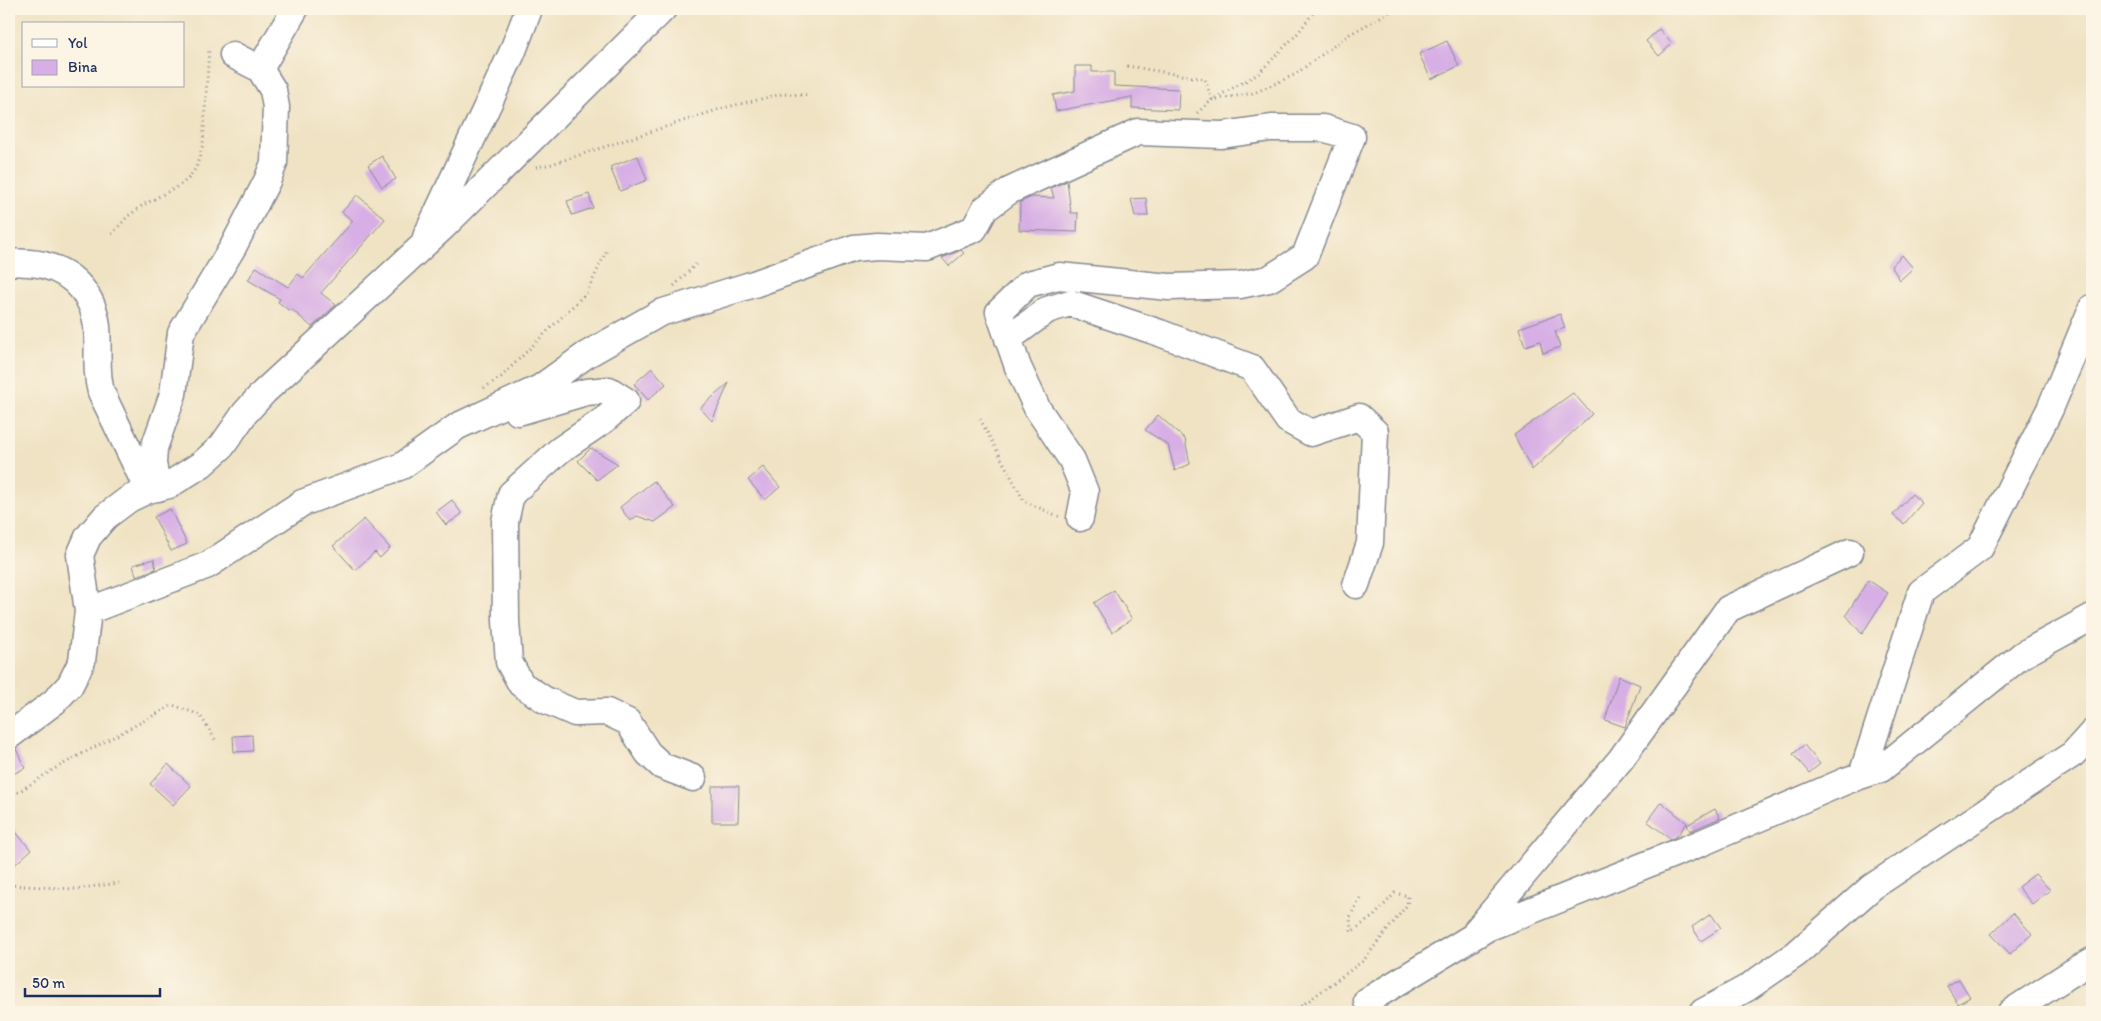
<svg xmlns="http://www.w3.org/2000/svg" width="2101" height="1021" viewBox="0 0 2101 1021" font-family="Itim,sans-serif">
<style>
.building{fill:#d7aee5}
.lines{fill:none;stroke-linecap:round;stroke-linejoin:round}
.minor-casing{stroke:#868991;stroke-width:29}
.path{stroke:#868991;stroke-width:3;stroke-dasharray:1 4;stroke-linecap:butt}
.minor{stroke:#fff;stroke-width:26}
</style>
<rect width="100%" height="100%" fill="#fcf5e5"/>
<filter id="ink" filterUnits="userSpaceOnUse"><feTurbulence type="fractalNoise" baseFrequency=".02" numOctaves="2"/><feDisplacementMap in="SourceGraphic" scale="10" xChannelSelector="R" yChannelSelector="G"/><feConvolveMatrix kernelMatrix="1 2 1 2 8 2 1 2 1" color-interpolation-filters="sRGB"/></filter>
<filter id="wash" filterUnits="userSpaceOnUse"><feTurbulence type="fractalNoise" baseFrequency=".0096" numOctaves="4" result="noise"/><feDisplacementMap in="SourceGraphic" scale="20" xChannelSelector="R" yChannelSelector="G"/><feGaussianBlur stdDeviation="1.12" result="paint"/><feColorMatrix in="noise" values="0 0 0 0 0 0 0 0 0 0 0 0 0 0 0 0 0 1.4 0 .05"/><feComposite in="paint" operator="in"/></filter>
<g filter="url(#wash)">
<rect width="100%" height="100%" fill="#f0e3c4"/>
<g id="blocks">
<path class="building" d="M 1659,29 L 1672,44 L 1659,56 L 1646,41 Z
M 1447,41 L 1459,66 L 1431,79 L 1419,54 Z
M 1075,66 L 1092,66 L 1092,72 L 1114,72 L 1114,86 L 1179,89 L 1178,110 L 1132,108 L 1132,97 L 1056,111 L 1053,95 L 1075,91 Z
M 382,156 L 396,179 L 382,187 L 368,165 Z
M 638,156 L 647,180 L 620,191 L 610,167 Z
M 1067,181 L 1071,213 L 1078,213 L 1077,232 L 1019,230 L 1020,202 L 1032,197 L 1054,198 L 1051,188 Z
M 589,194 L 593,208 L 572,215 L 567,201 Z
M 357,195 L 385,219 L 321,293 L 336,305 L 312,327 L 291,309 L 290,311 L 278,302 L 280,299 L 248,280 L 256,267 L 288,287 L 298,274 L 303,278 L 353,221 L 342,212 Z
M 1146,198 L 1148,216 L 1135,216 L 1131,199 Z
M 961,250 L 964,253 L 949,266 L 942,258 Z
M 1902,255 L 1913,268 L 1900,280 L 1891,266 Z
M 1560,314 L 1565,328 L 1555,331 L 1560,347 L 1543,353 L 1540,341 L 1525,346 L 1519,328 Z
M 652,368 L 666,384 L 648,400 L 634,384 Z
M 729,383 L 712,421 L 700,408 Z
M 1573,393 L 1592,414 L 1532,470 L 1514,435 Z
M 1158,415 L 1185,439 L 1190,464 L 1175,471 L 1168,445 L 1145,430 Z
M 591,448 L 618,464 L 597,480 L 578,461 Z
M 763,467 L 780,487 L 765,500 L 748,480 Z
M 654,481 L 675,507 L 655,522 L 637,516 L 630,521 L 620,507 Z
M 1912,494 L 1922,503 L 1904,524 L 1893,515 Z
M 452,500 L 462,514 L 446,525 L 436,512 Z
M 170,509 L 187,544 L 171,551 L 154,517 Z
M 364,519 L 390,548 L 380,558 L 375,552 L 355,570 L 333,546 Z
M 154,559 L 156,569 L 136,576 L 133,565 Z
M 1868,580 L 1888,593 L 1862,634 L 1846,615 Z
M 1114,590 L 1132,619 L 1112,632 L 1094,603 Z
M 1619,676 L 1640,685 L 1625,727 L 1605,720 Z
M 252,735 L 253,751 L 234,752 L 233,736 Z
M 1804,745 L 1820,764 L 1809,773 L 1793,754 Z
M 16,749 L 25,768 L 9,776 L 9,751 Z
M 168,764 L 191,786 L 173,805 L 150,784 Z
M 712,786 L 739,786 L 738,822 L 712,822 Z
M 1661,802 L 1687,823 L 1677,836 L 1671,839 L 1647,821 Z
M 1715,809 L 1720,818 L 1690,831 L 1687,825 Z
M 9,824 L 31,850 L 9,870 Z
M 2035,874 L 2050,890 L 2032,904 L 2018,887 Z
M 2013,913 L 2032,934 L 2010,954 L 1991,934 Z
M 1711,914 L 1721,928 L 1701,941 L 1692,927 Z
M 1959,979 L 1970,997 L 1958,1004 L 1947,986 Z"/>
</g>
</g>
<g filter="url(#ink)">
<use href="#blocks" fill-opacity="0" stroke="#868991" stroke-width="1"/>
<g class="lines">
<defs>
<path id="minor" d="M 260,69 L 295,9
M 426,237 L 512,53 L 529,9
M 9,262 C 21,263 35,262 47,266 C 75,274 94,297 97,327 C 99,349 95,370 101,392 L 148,490
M 1008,339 L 1047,310 L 1070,303 L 1160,333 L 1252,368 L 1288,420 L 1311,433 L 1359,417 L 1375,432 L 1370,543 L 1356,585
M 518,412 L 586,392 L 609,390 L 626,401 L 604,420 L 560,450 L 511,494 L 505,522 L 506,621 L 509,662 L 521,684 L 545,700 L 575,713 L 607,712 L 628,722 L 648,753 L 662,766 L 693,778
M 158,488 L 153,464 L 154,448 L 173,394 L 181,333 L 233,247 L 267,181 L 274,163 L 276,107 L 273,90 L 260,69 L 233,55
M 88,611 L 208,565 L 302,503 L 402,466 L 458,426 L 540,388 L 586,355 L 660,313 L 754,284 L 854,248 L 877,246 L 927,248 L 974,229 L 985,209 L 1009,191 L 1138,132 L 1222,135 L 1271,128 L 1323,128 L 1352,137 L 1305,256 L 1269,279 L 1240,285 L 1169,287 L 1059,276 L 1028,284 L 999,312 L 1018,367 L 1037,408 L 1072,460 L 1085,492 L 1080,518
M 9,736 L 54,702 L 70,685 L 82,661 L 88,611 L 80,555 L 88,537 L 105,517 L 129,499 L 148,490 L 169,485 L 202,464 L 222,446 L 245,413 L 264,392 L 443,227 L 663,9
M 1862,775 L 1921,592 L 1980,548 L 2050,409 L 2092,308
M 1477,930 L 1621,759 L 1728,609 L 1850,552
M 1367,1001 L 1487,928 L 1701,843 L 1848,780 L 1881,769 L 2022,655 L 2092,617
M 1703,1012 L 1747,988 L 1796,954 L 1872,887 L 2073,754 L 2092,733
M 2011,1012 L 2073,972 L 2092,961"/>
</defs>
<use href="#minor" class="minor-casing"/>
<path class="path" d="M 1127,66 L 1205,79 L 1212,100 L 1197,113
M 1215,98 L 1258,74 L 1298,33 L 1316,9
M 1212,100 L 1254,93 L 1294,75 L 1350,34 L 1395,9
M 536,167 L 552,164 L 723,108 L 782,94 L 809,95
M 112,234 L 127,217 L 143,205 L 177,187 L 188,179 L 196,168 L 203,144 L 209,48
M 674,286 L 697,263
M 484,388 L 501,377 L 587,292 L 607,250
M 980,419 L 1024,501 L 1060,517
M 9,798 L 54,769 L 173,705 L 200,715 L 216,741
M 9,885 L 75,889 L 119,883
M 1293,1012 L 1363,961 L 1407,905 L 1408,896 L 1395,893 L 1374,916 L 1351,932 L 1350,917 L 1361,896"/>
<use href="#minor" class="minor"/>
</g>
</g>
<rect width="2101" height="1021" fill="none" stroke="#fcf5e5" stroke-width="30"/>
<rect x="22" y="22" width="162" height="65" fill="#fcf5e5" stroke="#a2a6af"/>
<rect x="32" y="39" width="25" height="8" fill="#ffffff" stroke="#a2a6af"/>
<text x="68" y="48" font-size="15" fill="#1b2f5e">Yol</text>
<rect x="32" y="60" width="25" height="15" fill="#d7aee5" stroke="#a2a6af"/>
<text x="68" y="72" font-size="15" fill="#1b2f5e">Bina</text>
<path d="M25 988v8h135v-8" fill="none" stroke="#1b2f5e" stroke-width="2.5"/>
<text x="32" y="988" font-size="15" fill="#1b2f5e" stroke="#fcf5e5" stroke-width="4" paint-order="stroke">50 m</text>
</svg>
